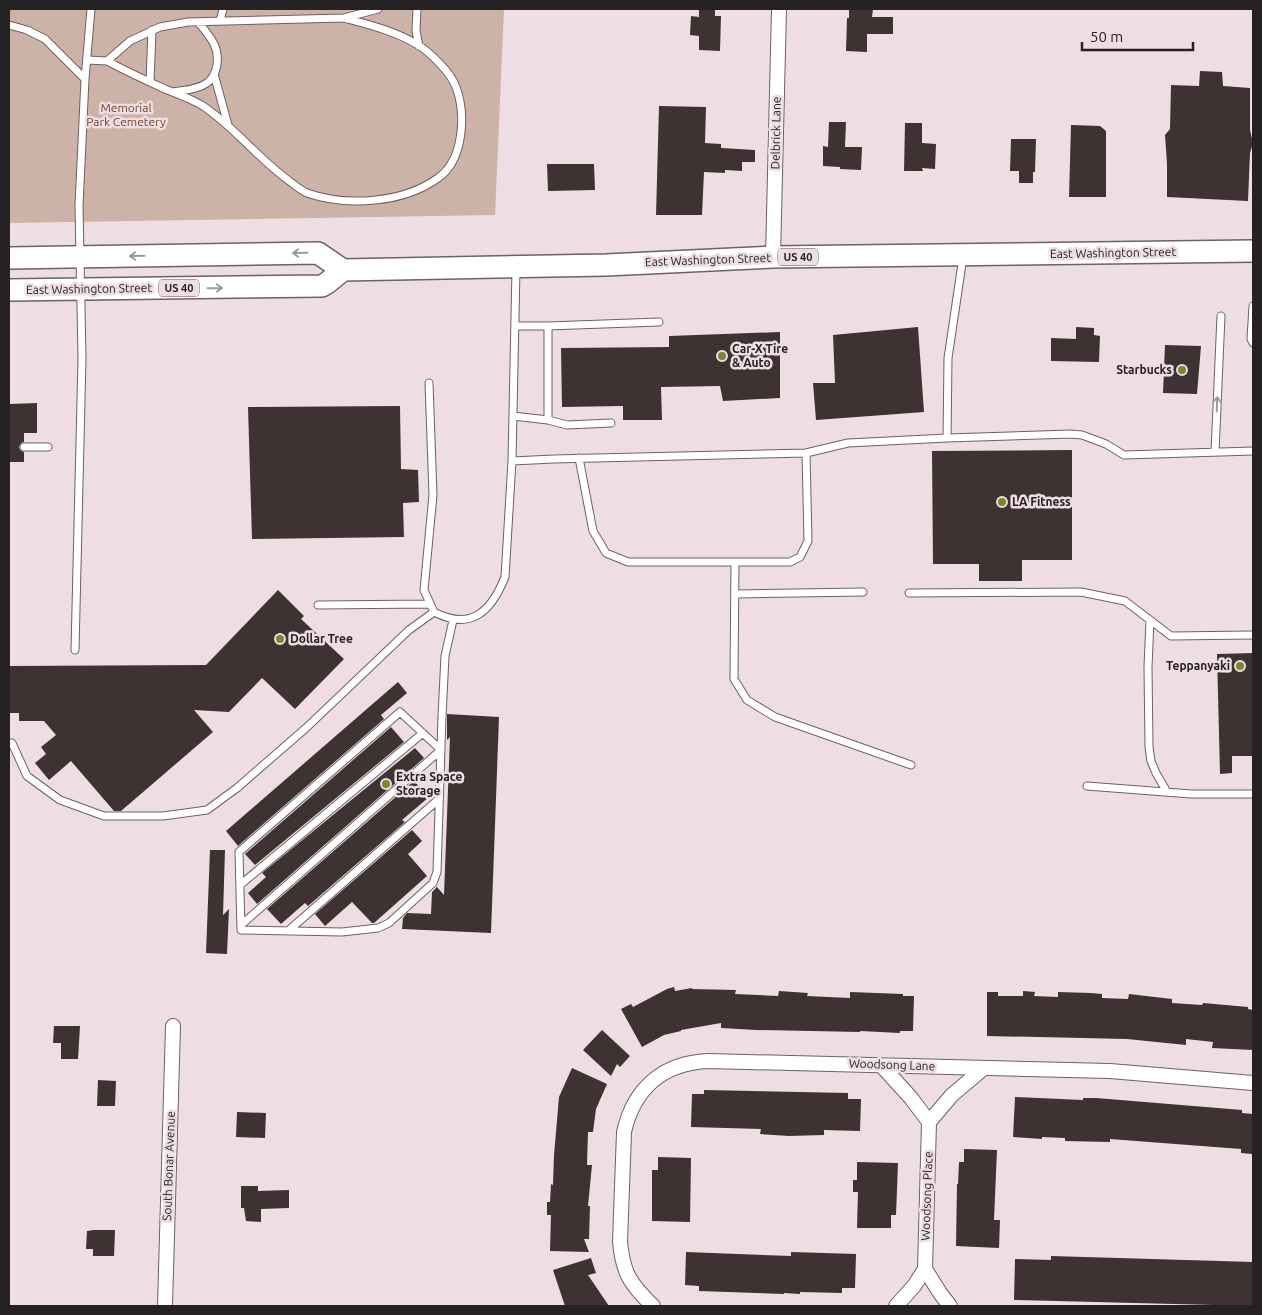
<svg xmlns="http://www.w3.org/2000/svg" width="1262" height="1315" viewBox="0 0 1262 1315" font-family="Ubuntu,sans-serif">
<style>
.green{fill:#cdb2a8}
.building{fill:#3f3232}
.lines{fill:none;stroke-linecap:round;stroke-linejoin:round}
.lane-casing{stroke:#6e6065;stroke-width:9}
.street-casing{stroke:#6e6065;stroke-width:16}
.primary-casing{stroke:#6e6065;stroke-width:24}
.lane{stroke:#fff;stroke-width:7}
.street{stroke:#fff;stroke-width:14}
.primary{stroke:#fff;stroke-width:21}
.oneway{stroke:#9d9b9c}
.poi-dot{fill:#7c8531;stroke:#eedee3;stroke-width:2}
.labels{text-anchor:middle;stroke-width:5;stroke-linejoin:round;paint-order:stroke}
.shield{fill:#eedee3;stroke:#625a5d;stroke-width:1}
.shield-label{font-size:11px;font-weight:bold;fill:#262123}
.park-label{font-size:12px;fill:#724330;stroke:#eedee3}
.street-label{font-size:12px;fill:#262123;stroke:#eedee3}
.poi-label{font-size:12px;font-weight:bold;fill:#262123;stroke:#eedee3;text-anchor:start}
</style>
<rect width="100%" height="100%" fill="#eedee3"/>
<path class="green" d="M 9,9 L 504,9 L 495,215 L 9,223 Z"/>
<path class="building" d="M 699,9 L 715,9 L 715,16 L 721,16 L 720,51 L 699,50 L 699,36 L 690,35 L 691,16 L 699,17 Z
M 849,9 L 873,9 L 872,17 L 893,17 L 893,34 L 867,34 L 867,52 L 846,51 L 847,18 L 849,18 Z
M 1200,71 L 1222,72 L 1223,86 L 1250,88 L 1250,130 L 1253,143 L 1250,153 L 1248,201 L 1167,197 L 1167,164 L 1165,135 L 1170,129 L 1171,85 L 1199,86 Z
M 659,106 L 706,107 L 705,143 L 721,144 L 721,148 L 755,150 L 755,162 L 742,162 L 742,171 L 725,170 L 725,173 L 704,172 L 702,215 L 656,215 Z
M 829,122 L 846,122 L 845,147 L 862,147 L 861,170 L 840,169 L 840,167 L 823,166 L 823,146 L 828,147 Z
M 905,123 L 922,123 L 922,143 L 936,144 L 935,169 L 922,168 L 923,171 L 904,171 Z
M 1071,125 L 1100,126 L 1106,131 L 1106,197 L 1069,197 Z
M 1011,139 L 1036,139 L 1035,172 L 1033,172 L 1033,183 L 1019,183 L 1019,171 L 1010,171 Z
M 547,164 L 594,164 L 595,190 L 548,191 Z
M 918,327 L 924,412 L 816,420 L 813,383 L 835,383 L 833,335 Z
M 1076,327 L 1094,328 L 1094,335 L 1100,336 L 1099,362 L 1051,361 L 1051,338 L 1076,339 Z
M 780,332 L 780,398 L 723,401 L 720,386 L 661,387 L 662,420 L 623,420 L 623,406 L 562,407 L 561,348 L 669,347 L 669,336 Z
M 1165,345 L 1201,346 L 1197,394 L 1163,393 Z
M 37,403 L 37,433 L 24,433 L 24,442 L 21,443 L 19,447 L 20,450 L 24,452 L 24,462 L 9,462 L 9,404 Z
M 400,406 L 401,469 L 418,470 L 419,502 L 403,503 L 404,537 L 252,539 L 248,407 Z
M 1072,450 L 1072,560 L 1022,560 L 1022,581 L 979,581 L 979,564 L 933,564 L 932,451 Z
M 278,590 L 304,616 L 301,619 L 344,659 L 295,709 L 262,678 L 229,712 L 194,710 L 213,732 L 121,811 L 114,811 L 71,761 L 49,780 L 35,763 L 46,754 L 41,747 L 56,735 L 44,721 L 19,721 L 19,713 L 9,713 L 9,666 L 206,665 Z
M 1253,653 L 1253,756 L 1232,756 L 1232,773 L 1220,774 L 1217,654 Z
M 398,682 L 407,693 L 381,715 L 384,719 L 238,846 L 226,831 Z
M 447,714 L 499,717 L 491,933 L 402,929 L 403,918 L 407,913 L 431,914 L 432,892 L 437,887 L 444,895 L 450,737 L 447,740 Z
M 391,727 L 404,742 L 255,865 L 245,854 Z
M 415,748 L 424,758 L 257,904 L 248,893 L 266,877 L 262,873 Z
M 414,781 L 429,797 L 402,820 L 405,822 L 308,906 L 305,903 L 281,924 L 267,909 Z
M 412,830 L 422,841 L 408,854 L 427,876 L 374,923 L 372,923 L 352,902 L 325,926 L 315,914 Z
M 210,850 L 225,850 L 223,915 L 229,909 L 227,954 L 206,953 Z
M 674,987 L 675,991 L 692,988 L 692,989 L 736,990 L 735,994 L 778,996 L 779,991 L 808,993 L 807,996 L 850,998 L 850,992 L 903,994 L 903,996 L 914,996 L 913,1031 L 900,1031 L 900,1033 L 860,1031 L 860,1032 L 756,1030 L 721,1028 L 721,1023 L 681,1030 L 681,1031 L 664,1035 L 642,1047 L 621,1009 L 631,1004 L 633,1007 L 667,989 Z
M 1023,991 L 1035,992 L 1034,996 L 1058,997 L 1058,992 L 1091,993 L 1102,994 L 1102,998 L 1128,999 L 1129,994 L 1172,999 L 1172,1003 L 1202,1005 L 1203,1003 L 1248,1007 L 1248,1009 L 1253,1010 L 1253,1050 L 1212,1048 L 1213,1042 L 1186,1039 L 1186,1045 L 1127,1039 L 987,1036 L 987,992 L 998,992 L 998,996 L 1023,996 Z
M 54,1026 L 80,1026 L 78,1059 L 61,1059 L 61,1043 L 53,1043 Z
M 602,1030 L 630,1056 L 620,1067 L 617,1064 L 611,1076 L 583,1050 Z
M 572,1068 L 607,1084 L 596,1109 L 593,1132 L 588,1132 L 587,1165 L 592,1165 L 588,1206 L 590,1206 L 589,1239 L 584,1239 L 589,1252 L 550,1251 L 551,1215 L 547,1215 L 547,1202 L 550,1202 L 551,1184 L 553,1185 L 554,1155 L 559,1097 Z
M 98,1080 L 116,1081 L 115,1106 L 97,1106 Z
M 704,1090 L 848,1093 L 848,1099 L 861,1099 L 860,1131 L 824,1130 L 824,1135 L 789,1136 L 760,1134 L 761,1129 L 691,1127 L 692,1094 L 704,1094 Z
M 1015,1097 L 1083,1100 L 1083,1098 L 1096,1098 L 1242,1110 L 1242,1113 L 1253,1114 L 1252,1154 L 1241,1153 L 1241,1149 L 1110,1139 L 1110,1142 L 1065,1141 L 1065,1138 L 1042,1137 L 1042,1139 L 1013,1137 Z
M 237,1112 L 266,1113 L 265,1138 L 236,1137 Z
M 964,1149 L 997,1150 L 994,1220 L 1000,1220 L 999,1248 L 956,1246 L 957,1184 L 958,1184 L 959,1162 L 964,1162 Z
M 658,1157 L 691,1158 L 690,1222 L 652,1221 L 652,1170 L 658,1170 Z
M 857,1162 L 898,1163 L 896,1215 L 891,1215 L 891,1228 L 857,1228 L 858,1192 L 853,1192 L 853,1180 L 857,1180 Z
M 241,1186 L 258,1186 L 258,1191 L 289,1190 L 289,1208 L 261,1209 L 261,1222 L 246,1221 L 244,1208 L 241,1208 Z
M 94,1230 L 115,1230 L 114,1256 L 93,1256 L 93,1249 L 86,1249 L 87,1231 Z
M 686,1252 L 791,1256 L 791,1252 L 856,1254 L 855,1288 L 842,1288 L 842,1293 L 800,1292 L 800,1294 L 784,1293 L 784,1294 L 699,1291 L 699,1286 L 685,1285 Z
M 1051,1256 L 1253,1262 L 1253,1306 L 1014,1300 L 1015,1259 L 1051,1260 Z
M 591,1258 L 596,1273 L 588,1275 L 609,1306 L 565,1306 L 553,1270 Z"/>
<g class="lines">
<defs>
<path id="lane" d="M 417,9 L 416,31 L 419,46
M 220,21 L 223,9
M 9,25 L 27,30 L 45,39 L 85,79
M 87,60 L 107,61 L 130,41 L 160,27 L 188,22 L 344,18 L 378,9
M 107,61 C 126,71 145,80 165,89 C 177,94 192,99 203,106 C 236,128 259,160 292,183 C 296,186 302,191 307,193 C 347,207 404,203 438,178 C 464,160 466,114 456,87 C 451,73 431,53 418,45 C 395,31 370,25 344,18
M 214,74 L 228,125
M 150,82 L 152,30
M 173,92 C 184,90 197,90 207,83 C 218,75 220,56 214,44 C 210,36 204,29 198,22
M 1253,306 L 1251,339 L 1253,343
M 548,326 L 659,322
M 429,383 L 433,495 L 424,590 L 434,612 C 471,631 491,612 505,577 L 512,461 L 516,269
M 513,416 L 548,420 L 548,326 L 515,326
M 548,420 L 567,425 L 611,423
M 947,438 L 948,358 L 963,257
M 24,447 L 48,447
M 1215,452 L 1221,316
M 579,458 L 593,531 L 606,553 L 628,562 L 790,562 L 800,557 L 808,541 L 806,453
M 512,461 L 554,459 L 806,453 L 848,443 L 947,438 L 1071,434 L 1082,435 L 1106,444 L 1124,455 L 1253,451
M 735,562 L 734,679 L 747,700 L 775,717 L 911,765
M 909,593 L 1081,592 L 1125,601 L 1171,636 L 1253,635
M 735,594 L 863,592
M 318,605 L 429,604
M 1150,620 L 1148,667 L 1149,747 L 1151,761 L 1156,773 L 1167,792
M 75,650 L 82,359 L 79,205 L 85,79 L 91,9
M 9,743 L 12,743 L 27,776 L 60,800 L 104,816 L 163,816 L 207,810 L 237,788 L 306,728 L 409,630 L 434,612
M 1087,786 L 1191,794 L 1253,794
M 240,885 L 423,733
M 241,925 L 441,750 L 400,712 L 239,852 L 241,930 L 342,932 L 378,928 L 389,923 L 433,883 L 437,872 L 442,716 L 445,656 L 453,620
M 288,931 L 439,799"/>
<path id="street" d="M 773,257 L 779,9
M 881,1065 L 911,1098 L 929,1122
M 929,1122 L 952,1095 L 984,1068
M 925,1269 L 929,1122
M 925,1269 L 940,1293 L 950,1306
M 165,1306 L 173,1026
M 653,1306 C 630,1284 623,1273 620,1242 L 624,1132 C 634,1088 663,1063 708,1061 L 1110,1071 L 1253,1083
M 896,1306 L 914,1286 L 925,1269"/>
<path id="primary" d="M 9,258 L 318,253 L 343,270 L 606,265 L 773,257 L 1253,251
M 9,290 L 322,286 L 327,283 L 343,270"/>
</defs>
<use href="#lane" class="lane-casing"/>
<use href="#street" class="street-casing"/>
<use href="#primary" class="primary-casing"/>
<use href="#lane" class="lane"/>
<use href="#street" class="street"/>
<use href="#primary" class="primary"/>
</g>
<defs><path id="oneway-shaft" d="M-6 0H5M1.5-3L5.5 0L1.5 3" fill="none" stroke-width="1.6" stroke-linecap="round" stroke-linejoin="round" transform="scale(1.25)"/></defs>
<g class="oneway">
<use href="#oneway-shaft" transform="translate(300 253) rotate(179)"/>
<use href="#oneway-shaft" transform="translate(137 256) rotate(179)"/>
<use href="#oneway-shaft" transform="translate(215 288) rotate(-1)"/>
<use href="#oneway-shaft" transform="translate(1217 404) rotate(-88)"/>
</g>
<g class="poi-dot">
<circle cx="722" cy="356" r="5"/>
<circle cx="1182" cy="370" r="5"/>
<circle cx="1002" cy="502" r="5"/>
<circle cx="280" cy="639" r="5"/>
<circle cx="1240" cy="666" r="5"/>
<circle cx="386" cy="784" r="5"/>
</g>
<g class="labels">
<g class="shield">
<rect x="778" y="248.5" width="40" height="17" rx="4"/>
<rect x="159" y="279.5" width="40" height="17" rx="4"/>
</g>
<g class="shield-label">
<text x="798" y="261">US 40</text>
<text x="179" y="292">US 40</text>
</g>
<g class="park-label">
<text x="126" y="112">Memorial<tspan x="126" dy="14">Park Cemetery</tspan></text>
</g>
<g class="street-label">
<text transform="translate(776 133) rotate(-89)" y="4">Delbrick Lane</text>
<text transform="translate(1113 253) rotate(-1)" y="4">East Washington Street</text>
<text transform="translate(708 260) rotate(-2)" y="4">East Washington Street</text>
<text transform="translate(89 289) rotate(-1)" y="4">East Washington Street</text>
<text transform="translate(892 1065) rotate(2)" y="4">Woodsong Lane</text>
<text transform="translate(169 1166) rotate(-88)" y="4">South Bonar Avenue</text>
<text transform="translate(927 1196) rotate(-88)" y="4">Woodsong Place</text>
</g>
<g class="poi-label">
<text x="732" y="353">Car-X Tire<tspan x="732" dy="14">&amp; Auto</tspan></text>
<text x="1172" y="374" text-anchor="end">Starbucks</text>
<text x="1012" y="506">LA Fitness</text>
<text x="290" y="643">Dollar Tree</text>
<text x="1230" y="670" text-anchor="end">Teppanyaki</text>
<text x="396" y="781">Extra Space<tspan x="396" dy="14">Storage</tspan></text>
</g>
</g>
<rect width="1262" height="1315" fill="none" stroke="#262123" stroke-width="20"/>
<path d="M1082 42v8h111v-8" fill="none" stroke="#262123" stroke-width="2.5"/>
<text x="1090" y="42" font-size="15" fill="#262123" stroke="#eedee3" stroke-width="4" paint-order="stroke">50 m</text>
</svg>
